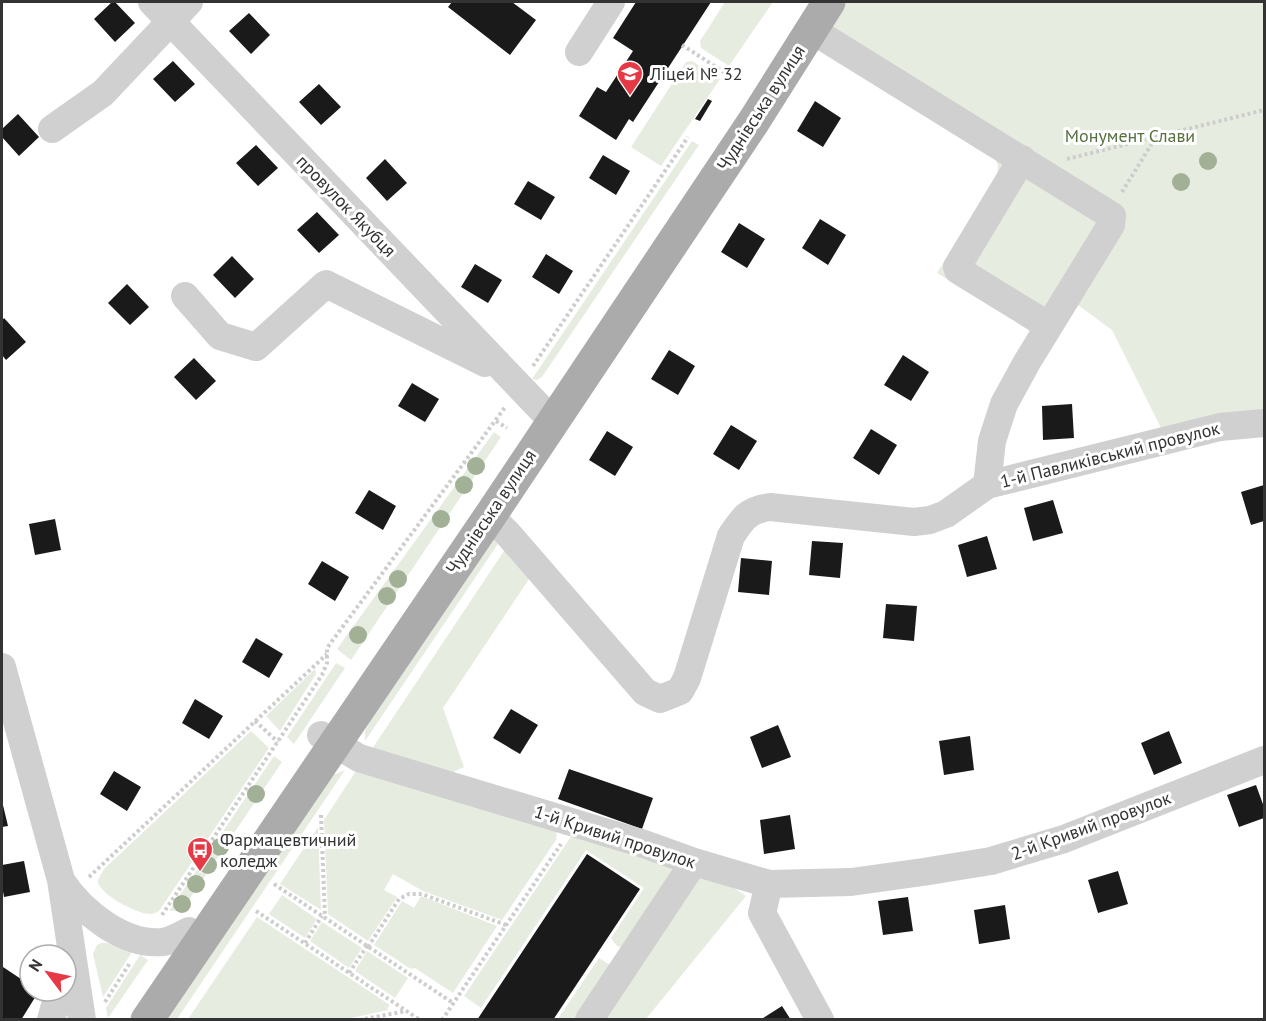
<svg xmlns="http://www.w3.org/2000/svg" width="1266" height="1021" viewBox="0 0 1266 1021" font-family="'PT Sans',sans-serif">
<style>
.green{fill:#e6ecdf}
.building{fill:#1a1a1a}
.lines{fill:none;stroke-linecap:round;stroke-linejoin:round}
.path{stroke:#cdcdcd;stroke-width:4;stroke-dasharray:3 3;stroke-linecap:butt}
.minor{stroke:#d0d0d0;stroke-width:28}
.major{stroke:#ababab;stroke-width:33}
.tree{fill:#a2b095}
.labels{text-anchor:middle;stroke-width:6;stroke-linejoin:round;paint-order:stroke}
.poi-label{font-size:18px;fill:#333;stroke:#fff;text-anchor:start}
.street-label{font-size:18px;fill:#333;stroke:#fff}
.park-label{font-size:18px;fill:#56703f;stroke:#fff}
</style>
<rect width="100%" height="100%" fill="#fff"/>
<path class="green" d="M 725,2 L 773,2 L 729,66 L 701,48 L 700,41 Z
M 847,2 L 1264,2 L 1264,410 L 1161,428 L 1112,330 L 1078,305 L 1054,343 L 937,273 L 997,176 L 998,166 L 995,157 L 817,48 Z
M 692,61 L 720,79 L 661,166 L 631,147 L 686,62 Z
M 692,141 L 699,145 L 684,167 L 542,377 L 537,380 L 532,379 Z
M 494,432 L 501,437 L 351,660 L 337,649 Z
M 495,536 L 502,538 L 365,741 L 365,730 L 373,715 Z
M 508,545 L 533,573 L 443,708 L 464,767 L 451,773 L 372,749 Z
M 336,663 L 345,668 L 294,744 L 287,737 Z
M 315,669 L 316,674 L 280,731 L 266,716 Z
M 251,731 L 269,748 L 159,911 C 157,912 153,914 150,914 C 138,914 100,895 98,882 C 98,878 102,873 104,869 Z
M 274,756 L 282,762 L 182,910 L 169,911 Z
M 345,770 L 177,1019 L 167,1020 L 333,775 Z
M 356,771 L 557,830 L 556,840 L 502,920 L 423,891 L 393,874 L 384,890 L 397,897 L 368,941 L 328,914 L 324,820 Z
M 318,827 L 321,910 L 280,884 Z
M 572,835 L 674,868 L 626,951 L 616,945 L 611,938 L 644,888 L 586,850 L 481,1008 L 464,996 Z
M 695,872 L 731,886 L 746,896 L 646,1019 L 607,1019 L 605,1016 Z
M 282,895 L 317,919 L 305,938 L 269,914 Z
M 421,896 L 497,926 L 453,993 L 415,968 L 411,969 L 374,945 L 402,901 L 414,908 Z
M 257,917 L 390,1005 L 387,1009 L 389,1010 L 342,1020 L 188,1019 Z
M 322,922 L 362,948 L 349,968 L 310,941 Z
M 101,943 L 107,943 L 132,952 L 103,997 L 93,954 L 97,945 Z
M 367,951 L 408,978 L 395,998 L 355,971 Z
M 140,955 L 148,960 L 108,1018 L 106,1008 Z
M 599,958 L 615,968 L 581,1019 L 557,1020 Z"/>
<path class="building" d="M 112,2 L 115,2 L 135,23 L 115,42 L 94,19 Z
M 452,2 L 512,2 L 536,20 L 510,55 L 448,7 Z
M 636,2 L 711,2 L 633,122 L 629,119 L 616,140 L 579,116 L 597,87 L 606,92 L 633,51 L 613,38 Z
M 249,13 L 270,35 L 251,54 L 229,31 Z
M 173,61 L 195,84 L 175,102 L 153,79 Z
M 319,84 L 341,107 L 321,125 L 299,102 Z
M 708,99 L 712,101 L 700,121 L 695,119 Z
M 815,101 L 841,118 L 823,147 L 797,131 Z
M 18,114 L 39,137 L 19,156 L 2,137 L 2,129 Z
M 256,145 L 278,168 L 258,186 L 236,163 Z
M 603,155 L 630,171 L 616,195 L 589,178 Z
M 385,159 L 407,183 L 387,201 L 366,178 Z
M 528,181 L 555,197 L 541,220 L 514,204 Z
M 317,212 L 339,235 L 319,253 L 297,230 Z
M 820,219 L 846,235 L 828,265 L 802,248 Z
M 739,223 L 765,239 L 747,268 L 721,252 Z
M 546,254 L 573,271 L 559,294 L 532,277 Z
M 232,256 L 254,279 L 235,298 L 213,275 Z
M 475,264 L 502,280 L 488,303 L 461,287 Z
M 127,284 L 149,307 L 130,325 L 108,303 Z
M 4,318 L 26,342 L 6,360 L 2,355 L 2,321 Z
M 669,350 L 695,366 L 678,395 L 651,379 Z
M 903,355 L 929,372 L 911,401 L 884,385 Z
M 194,358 L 216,381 L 196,400 L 174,377 Z
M 412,383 L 439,399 L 425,422 L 398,406 Z
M 1072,404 L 1074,438 L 1043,440 L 1042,406 Z
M 731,425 L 757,441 L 739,470 L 713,454 Z
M 871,429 L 897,445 L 879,475 L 853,458 Z
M 607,431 L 633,447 L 615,476 L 589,460 Z
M 1264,485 L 1264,521 L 1251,525 L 1241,492 Z
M 369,490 L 396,506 L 383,530 L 355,513 Z
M 1053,500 L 1063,533 L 1033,541 L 1024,508 Z
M 55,519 L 61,550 L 35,555 L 29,524 Z
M 987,536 L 997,569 L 967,577 L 958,545 Z
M 812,541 L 843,543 L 840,578 L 809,575 Z
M 741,558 L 772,561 L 769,595 L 738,592 Z
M 322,561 L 349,577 L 335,601 L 308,584 Z
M 886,604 L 917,606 L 914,641 L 883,638 Z
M 256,638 L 283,654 L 269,678 L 242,662 Z
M 195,699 L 223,716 L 209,739 L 182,723 Z
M 511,709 L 538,725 L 520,754 L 493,738 Z
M 778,725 L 791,757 L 762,768 L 750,737 Z
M 1169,731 L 1182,763 L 1154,775 L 1141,743 Z
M 970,736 L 974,770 L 944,775 L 939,741 Z
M 569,769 L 653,798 L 642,829 L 558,799 Z
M 114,771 L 141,787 L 127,811 L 100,794 Z
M 1256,785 L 1264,807 L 1264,818 L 1239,827 L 1227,795 Z
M 2,801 L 8,826 L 2,827 Z
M 790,815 L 795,849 L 764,854 L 760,820 Z
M 587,854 L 640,889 L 553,1020 L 477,1020 Z
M 24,861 L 30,892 L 4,897 L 2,886 L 2,865 Z
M 1118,871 L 1128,904 L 1098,913 L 1088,880 Z
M 908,897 L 913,931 L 883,935 L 878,901 Z
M 1005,905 L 1010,939 L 979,944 L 974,910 Z
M 3,967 L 30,985 L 30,991 L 39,991 L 21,1020 L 2,1020 Z
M 782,1006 L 791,1020 L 760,1020 Z"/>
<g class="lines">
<path class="path" d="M 682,45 L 733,78
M 1067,159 L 1264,110
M 1122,192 L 1156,137
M 533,366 L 688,137
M 496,421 L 507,428
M 255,721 L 278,742
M 321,815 L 325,917
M 89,877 L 327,654
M 274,884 L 453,1003
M 256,911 L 420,1020
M 162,915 L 322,675 L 327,663 L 327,648 L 506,406
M 305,943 L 322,916
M 368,947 L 399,899 L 409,894 L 422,894 L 506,925
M 349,973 L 367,946
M 105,1002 L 130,963
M 359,1020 L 406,1011
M 442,1020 L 561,844"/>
<path class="minor" d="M 152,2 L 542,410
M 812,30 L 1112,216 L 1111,225 L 1027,362 L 1004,404 L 992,441 L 987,485
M 579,52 L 611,2
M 52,129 L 103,93 L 189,2
M 1022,159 L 957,267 L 958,270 L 1049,326
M 185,296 L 220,336 L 256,347 L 326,284 L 485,363
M 490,516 L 508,534 L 645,692 L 660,699 L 680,691 L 687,678 L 731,536 C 743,518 748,510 770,507 L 914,522 L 930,520 L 946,514 L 987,485 L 1220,427 L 1264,423
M 2,667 L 61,880 L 82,1020
M 321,735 L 359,758 L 644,844 L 694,862 L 769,884 L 762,913 L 820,1020
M 62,882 C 82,912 124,946 163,942 C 172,941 181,935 189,931
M 769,884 L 851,882 L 923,872 L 991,861 L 1064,839 L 1264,760
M 51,1020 L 59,991
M 589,1020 L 694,862"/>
<path class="major" d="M 147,1020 L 490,516 L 754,121 L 829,2"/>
</g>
<g class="tree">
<circle cx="1208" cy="161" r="9"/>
<circle cx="1181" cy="182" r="9"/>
<circle cx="476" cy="466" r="9"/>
<circle cx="464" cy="485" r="9"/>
<circle cx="441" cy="519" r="9"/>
<circle cx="398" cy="579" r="9"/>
<circle cx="387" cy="596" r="9"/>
<circle cx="358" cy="635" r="9"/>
<circle cx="256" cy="794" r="9"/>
<circle cx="220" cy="847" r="9"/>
<circle cx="208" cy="865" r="9"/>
<circle cx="196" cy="884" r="9"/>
<circle cx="182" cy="904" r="9"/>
</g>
<defs>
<symbol id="school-pin" viewBox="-11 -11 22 30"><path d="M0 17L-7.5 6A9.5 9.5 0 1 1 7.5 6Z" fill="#e63946" stroke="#fff"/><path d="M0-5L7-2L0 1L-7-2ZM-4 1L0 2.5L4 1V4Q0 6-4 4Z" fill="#fff"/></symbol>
<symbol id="bus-pin" viewBox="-11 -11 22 30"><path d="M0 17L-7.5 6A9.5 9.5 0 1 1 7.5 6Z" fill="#e63946" stroke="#fff"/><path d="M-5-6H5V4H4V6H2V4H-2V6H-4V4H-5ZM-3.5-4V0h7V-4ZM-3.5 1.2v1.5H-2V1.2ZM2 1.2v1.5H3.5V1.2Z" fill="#fff"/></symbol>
</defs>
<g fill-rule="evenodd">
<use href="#school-pin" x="615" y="59" width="30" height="40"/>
<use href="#bus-pin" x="185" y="835" width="30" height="40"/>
</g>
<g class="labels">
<g class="poi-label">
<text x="650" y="80">Ліцей № 32</text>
<text x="220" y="846">Фармацевтичний<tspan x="220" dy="21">коледж</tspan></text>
</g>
<g class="street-label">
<text transform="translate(761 108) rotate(-57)" y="6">Чуднівська вулиця</text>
<text transform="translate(346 206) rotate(46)" y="6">провулок Якубця</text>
<text transform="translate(1110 455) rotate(-14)" y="6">1-й Павликівський провулок</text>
<text transform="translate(491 512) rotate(-56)" y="6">Чуднівська вулиця</text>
<text transform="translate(1091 826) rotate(-20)" y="6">2-й Кривий провулок</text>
<text transform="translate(615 837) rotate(18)" y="6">1-й Кривий провулок</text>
</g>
<g class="park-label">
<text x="1130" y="142">Монумент Слави</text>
</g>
</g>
<rect width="1266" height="1021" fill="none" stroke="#333333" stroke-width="6"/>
<g transform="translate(48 973) rotate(302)"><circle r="28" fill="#ffffff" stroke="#adadad" stroke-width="1.5"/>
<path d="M0-4.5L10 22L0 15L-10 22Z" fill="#e63946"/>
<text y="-9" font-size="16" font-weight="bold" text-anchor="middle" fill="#333333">N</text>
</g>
</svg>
